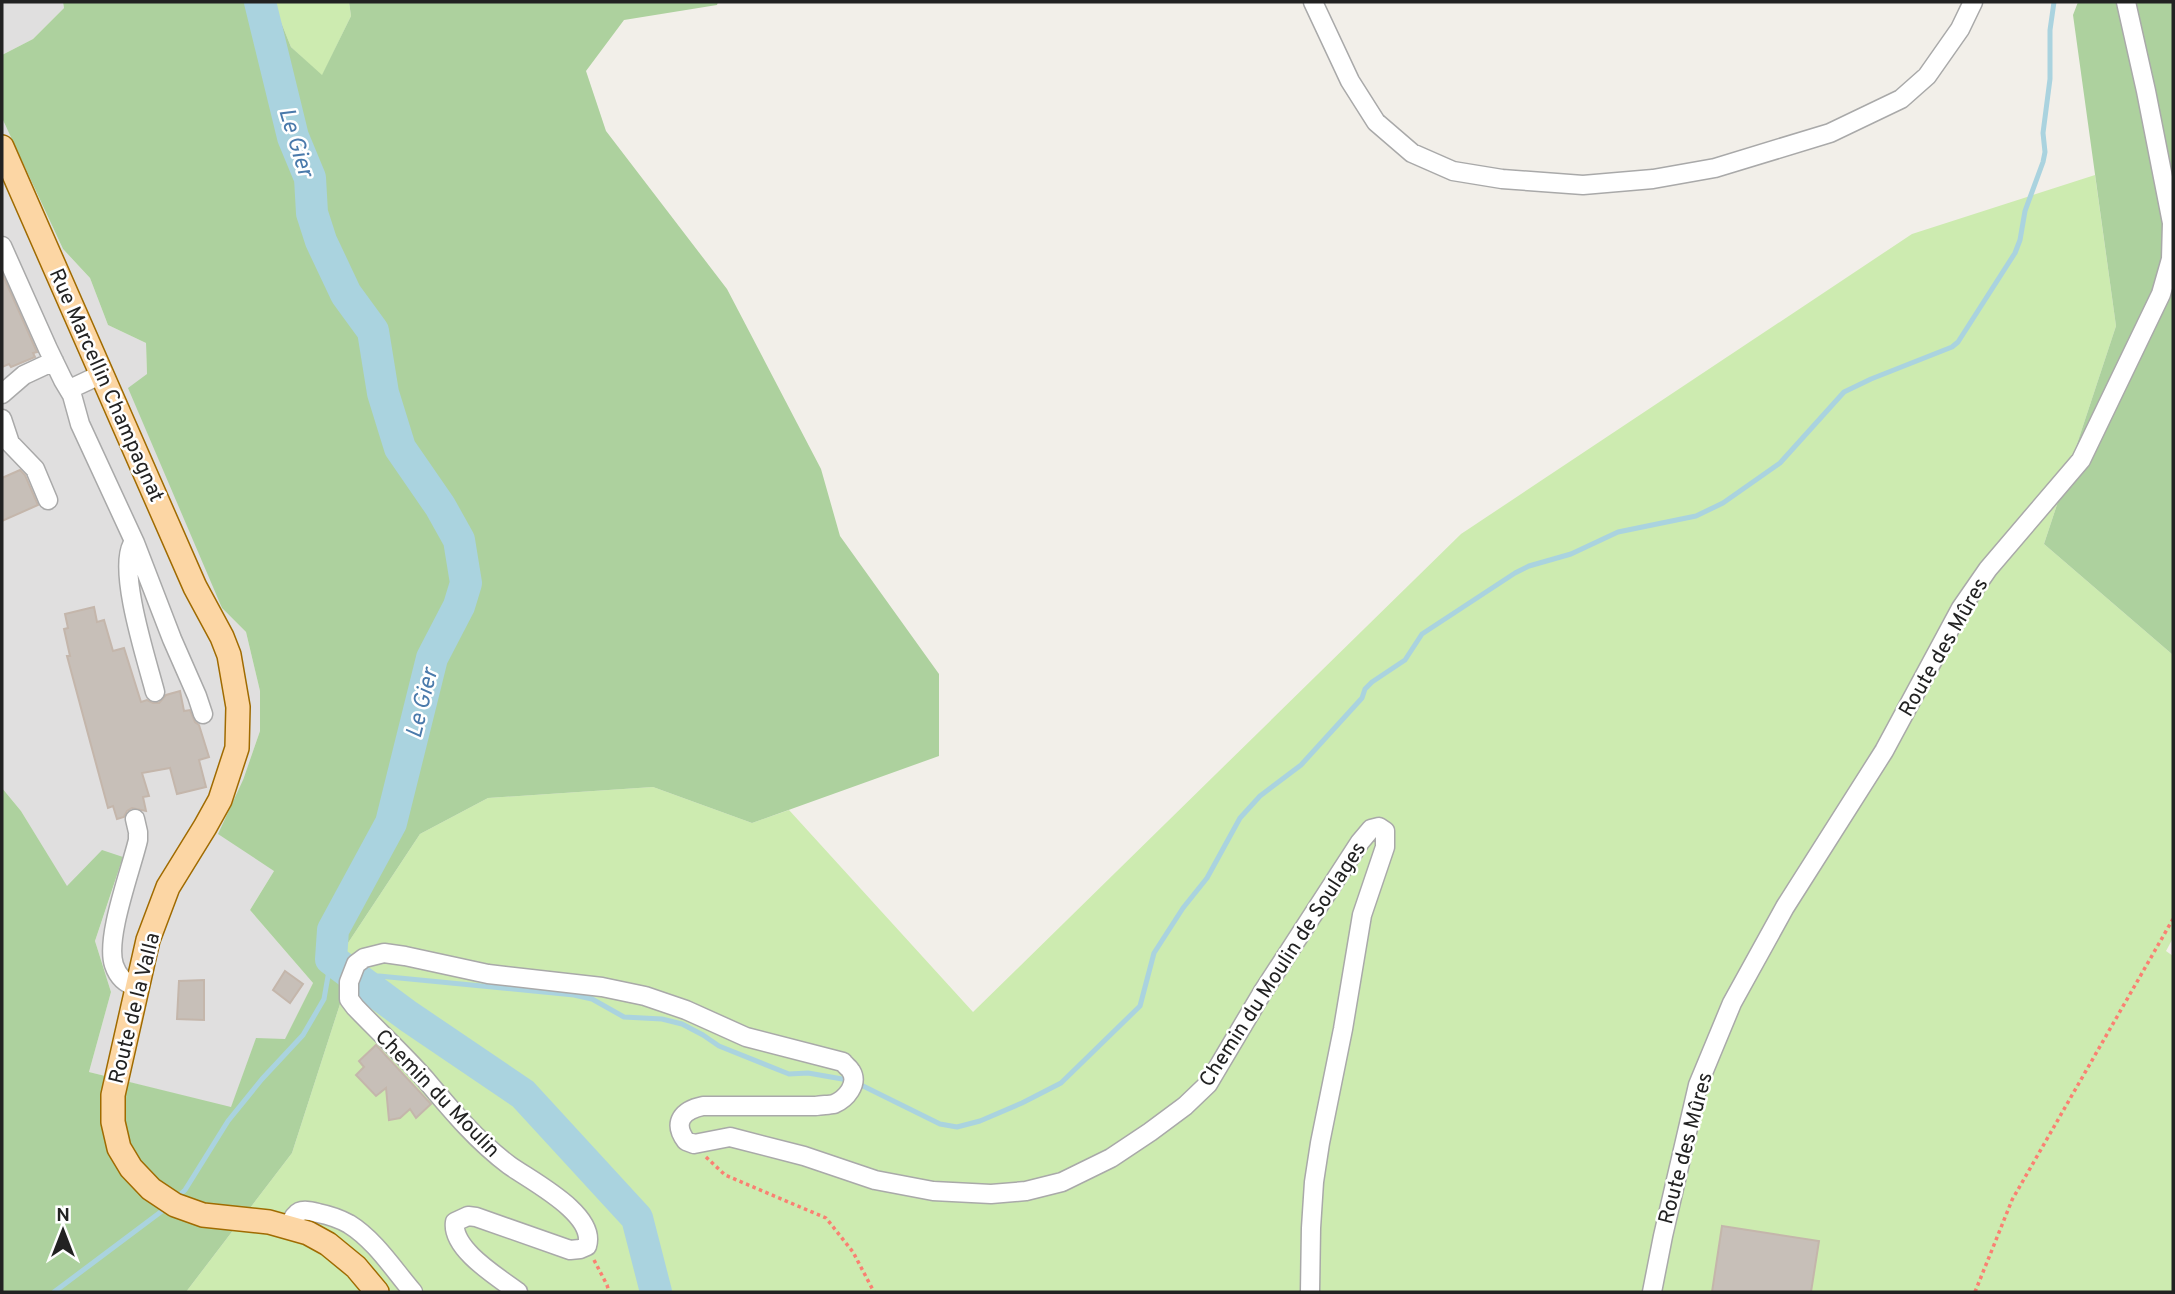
<svg xmlns="http://www.w3.org/2000/svg" width="2175" height="1294" viewBox="0 0 2175 1294" font-family="Overpass,sans-serif">
<style>
.residential{fill:#e0dfdf}
.grass{fill:#cdebb0}
.forest{fill:#add19e}
.lines{fill:none;stroke-linecap:round;stroke-linejoin:round}
.stream{stroke:#aad3df;stroke-width:5}
.river{stroke:#aad3df;stroke-width:32}
.building{fill:#c7bfb8;stroke:#c4b6ab;stroke-width:2}
.minor-casing{stroke:#a9a9a9;stroke-width:21}
.major-casing{stroke:#a06b00;stroke-width:26}
.path{stroke:#fa8072;stroke-width:3.5;stroke-dasharray:3.5 3.5;stroke-linecap:butt}
.minor{stroke:#fff;stroke-width:18}
.major{stroke:#fcd6a4;stroke-width:23}
.labels{text-anchor:middle;stroke-width:5;stroke-linejoin:round;paint-order:stroke}
.street-label{font-size:21px;fill:#222;stroke:#fff}
.water-label{font-size:23px;font-style:italic;fill:#4a7aab;stroke:#fff}
</style>
<rect width="100%" height="100%" fill="#f2efe9"/>
<path class="residential" d="M 2,2 L 63,2 L 64,8 L 33,39 L 2,55 Z
M 2,118 L 63,249 L 90,278 L 108,325 L 146,343 L 147,374 L 222,608 L 246,632 L 260,691 L 260,731 L 243,780 L 274,871 L 250,910 L 313,983 L 285,1040 L 256,1039 L 231,1108 L 89,1072 L 111,992 L 95,941 L 123,858 L 102,851 L 67,887 L 21,811 L 2,788 Z"/>
<path class="grass" d="M 273,2 L 349,2 L 351,16 L 322,76 L 291,47 Z
M 2095,175 L 2116,326 L 2044,544 L 2173,655 L 2173,938 L 2166,951 L 2173,956 L 2173,1292 L 186,1292 L 292,1153 L 350,973 L 346,946 L 420,834 L 488,798 L 653,787 L 752,823 L 789,810 L 973,1012 L 1461,534 L 1912,234 Z"/>
<path class="forest" d="M 63,2 L 273,2 L 291,47 L 322,75 L 351,16 L 349,2 L 718,2 L 717,5 L 624,20 L 586,71 L 606,131 L 727,289 L 821,469 L 840,536 L 939,674 L 939,756 L 752,823 L 653,787 L 488,798 L 420,834 L 346,946 L 350,973 L 292,1153 L 186,1292 L 2,1292 L 2,788 L 21,811 L 67,886 L 102,850 L 123,857 L 95,941 L 111,992 L 89,1072 L 231,1107 L 256,1038 L 285,1039 L 313,983 L 250,910 L 274,871 L 218,834 L 243,780 L 260,731 L 260,691 L 246,632 L 222,608 L 128,388 L 147,374 L 146,343 L 108,325 L 90,278 L 63,249 L 2,118 L 2,55 L 33,39 L 64,8 Z
M 2078,2 L 2173,2 L 2173,655 L 2044,544 L 2116,326 L 2073,15 Z"/>
<g class="lines">
<path class="stream" d="M 357,978 L 379,976 L 574,995 L 592,999 L 624,1017 L 662,1019 L 682,1024 L 703,1035 L 719,1046 L 789,1074 L 808,1073 L 848,1080
M 857,1083 L 940,1124 L 957,1127 L 980,1121 L 1022,1103 L 1061,1083 L 1140,1006 L 1154,953 L 1183,908 L 1207,878 L 1240,818 L 1260,796 L 1301,765 L 1362,698 L 1365,689 L 1372,682 L 1405,660 L 1422,634 L 1515,573 L 1529,566 L 1571,554 L 1618,532 L 1696,516 L 1723,503 L 1780,463 L 1844,392 L 1871,379 L 1952,347 L 1958,342 L 2015,253 L 2020,240 L 2025,211 L 2043,162 L 2045,152 L 2043,133 L 2050,79 L 2050,30 L 2054,2
M 175,1199 L 185,1190 L 228,1121 L 262,1079 L 303,1035 L 324,999 L 331,959
M 54,1292 L 166,1208"/>
<path class="river" d="M 260,2 L 293,137 L 310,178 L 312,213 L 321,241 L 346,294 L 373,331 L 383,393 L 400,448 L 440,506 L 459,540 L 466,583 L 459,606 L 432,658 L 391,823 L 333,930 L 331,959 L 408,1016 L 523,1094 L 637,1218 L 656,1292"/>
</g>
<path class="building" d="M 2,273 L 37,352 L 33,353 L 35,357 L 11,367 L 9,364 L 2,367 Z
M 20,470 L 25,475 L 38,505 L 2,521 L 2,478 Z
M 94,607 L 97,622 L 104,620 L 113,651 L 124,648 L 141,702 L 147,700 L 153,703 L 159,703 L 166,695 L 180,691 L 184,711 L 190,710 L 195,722 L 199,725 L 209,757 L 199,760 L 206,787 L 177,794 L 170,768 L 142,773 L 149,796 L 143,797 L 146,811 L 132,808 L 127,811 L 124,817 L 117,819 L 113,806 L 108,808 L 67,656 L 70,656 L 64,629 L 68,628 L 65,614 Z
M 285,971 L 303,984 L 290,1003 L 273,990 Z
M 204,980 L 204,1020 L 177,1019 L 179,981 Z
M 376,1045 L 431,1104 L 416,1118 L 410,1109 L 400,1118 L 389,1120 L 386,1088 L 376,1096 L 356,1075 L 364,1067 L 359,1061 Z
M 1722,1226 L 1819,1241 L 1811,1292 L 1712,1292 Z"/>
<g class="lines">
<defs>
<path id="minor" d="M 1313,2 L 1350,81 L 1376,122 L 1412,153 L 1453,171 L 1502,179 L 1583,185 L 1653,179 L 1715,168 L 1830,133 L 1901,99 L 1927,76 L 1960,29 L 1973,2
M 2,246 L 48,349 L 63,380 L 72,395 L 80,424 L 135,543 L 172,639 L 197,696 L 203,714
M 70,389 L 102,374
M 2,394 L 24,375 L 54,361
M 2,419 L 10,443 L 35,469 L 48,500
M 135,543 L 132,545 C 118,572 147,661 155,692
M 135,819 L 138,832 L 138,840 C 131,870 105,938 114,965 C 118,977 125,984 137,987
M 289,1227 C 295,1210 301,1208 318,1213 C 328,1215 340,1219 349,1224 C 375,1240 394,1270 413,1292
M 518,1292 C 498,1277 451,1249 455,1222 L 468,1216 L 476,1217 L 570,1250 L 580,1249 L 587,1246 C 597,1214 531,1181 509,1165 C 477,1141 452,1111 426,1080 C 404,1055 378,1031 355,1007 L 349,999 L 349,982 L 356,964 L 364,958 L 384,953 L 405,956 L 488,974 L 602,987 L 645,996 L 686,1010 L 746,1037 L 843,1062 C 843,1063 851,1070 851,1071 C 859,1084 846,1099 834,1104 C 829,1105 822,1105 816,1106 L 703,1106 C 683,1110 672,1122 686,1141 L 694,1144 L 730,1137 L 804,1156 L 875,1180 L 933,1191 L 991,1194 L 1026,1191 L 1062,1182 L 1111,1158 L 1150,1132 L 1185,1106 L 1208,1084 L 1262,993 L 1360,842 L 1371,829 L 1379,827 L 1385,831 L 1385,847 L 1362,915 L 1343,1029 L 1320,1143 L 1314,1182 L 1311,1228 L 1310,1292
M 1652,1292 L 1663,1236 L 1698,1085 L 1732,1003 L 1785,907 L 1884,751 L 1961,608 L 1988,569 L 2081,460 L 2161,294 L 2171,259 L 2172,223 L 2146,91 L 2126,2"/>
<path id="major" d="M 2,147 L 195,587 L 222,637 L 229,655 L 238,707 L 237,748 L 220,800 L 205,827 L 168,887 L 148,940 L 113,1095 L 113,1122 L 119,1148 L 131,1168 L 151,1189 L 175,1205 L 203,1215 L 269,1222 L 308,1233 L 328,1244 L 356,1267 L 377,1292"/>
</defs>
<use href="#minor" class="minor-casing"/>
<use href="#major" class="major-casing"/>
<path class="path" d="M 706,1157 L 725,1175 L 826,1218 L 853,1252 L 874,1292
M 594,1260 L 607,1285 L 609,1292
M 1975,1292 L 2012,1200 L 2173,919"/>
<use href="#minor" class="minor"/>
<use href="#major" class="major"/>
</g>
<g class="labels">
<g class="street-label">
<text transform="translate(107 385) rotate(66)" y="7">Rue Marcellin Champagnat</text>
<text transform="translate(1943 647) rotate(-60)" y="7">Route des Mûres</text>
<text transform="translate(1282 964) rotate(-57)" y="7">Chemin du Moulin de Soulages</text>
<text transform="translate(134 1008) rotate(-76)" y="7">Route de la Valla</text>
<text transform="translate(438 1093) rotate(46)" y="7">Chemin du Moulin</text>
<text transform="translate(1685 1148) rotate(-75)" y="7">Route des Mûres</text>
</g>
<g class="water-label">
<text transform="translate(297 142) rotate(73)" y="8">Le Gier</text>
<text transform="translate(421 703) rotate(-76)" y="8">Le Gier</text>
</g>
</g>
<rect width="2175" height="1294" fill="none" stroke="#222222" stroke-width="7"/>
<g transform="translate(63 1231)" stroke="#ffffff" stroke-width="5" paint-order="stroke">
<path d="M0-5L12 26L0 18L-12 26Z" fill="#222222"/>
<text y="-10" font-size="19" font-weight="bold" text-anchor="middle" fill="#222222">N</text>
</g>
</svg>
